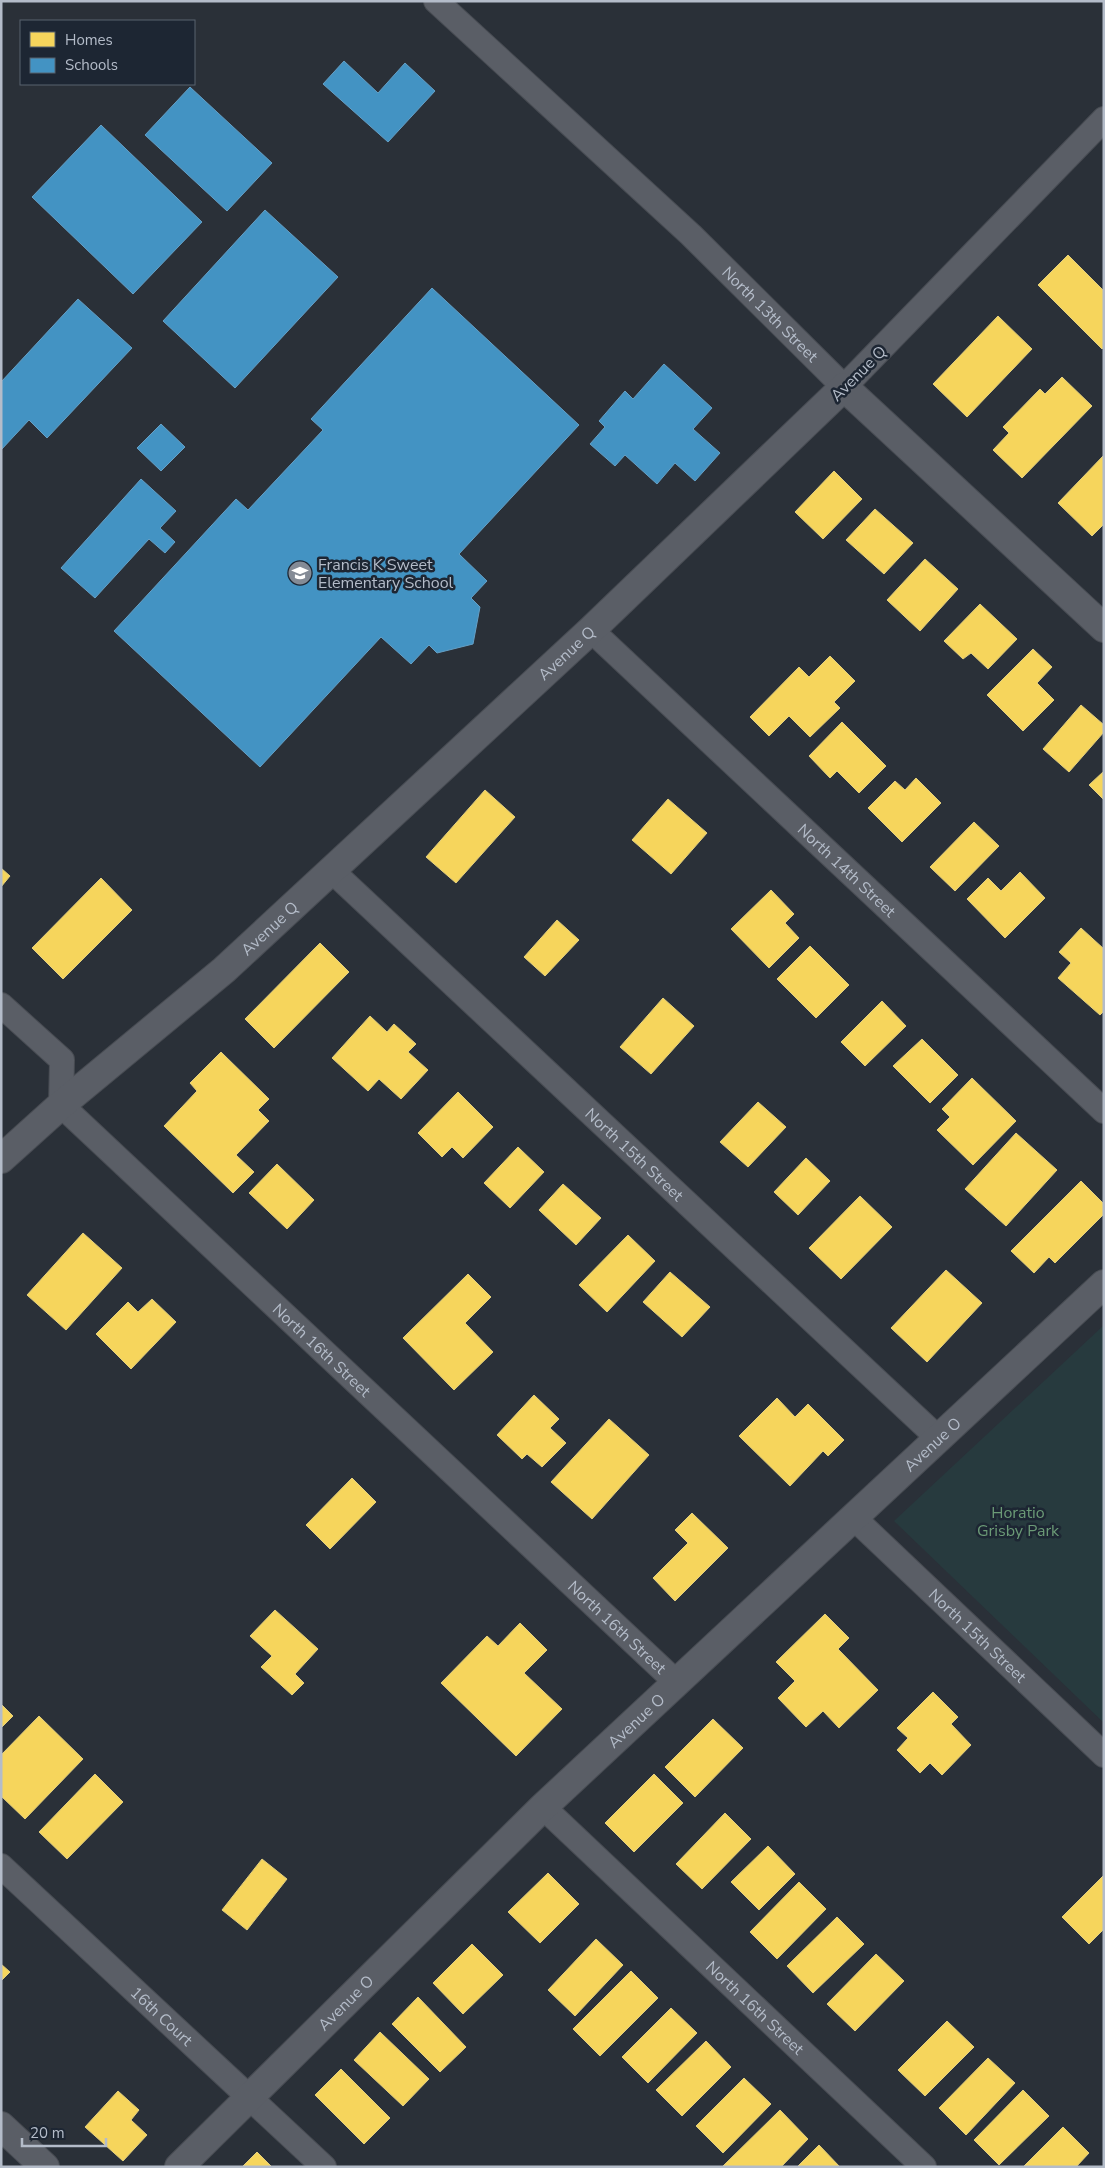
<svg xmlns="http://www.w3.org/2000/svg" width="1105" height="2168" viewBox="0 0 1105 2168" font-family="'Nunito Sans',sans-serif">
<style>
.park{fill:#273a3e}
.homes{fill:#f6d55c;stroke:#e2ce7d}
.schools{fill:#4393c3;stroke:#659fc5}
.lines{fill:none;stroke-linecap:round;stroke-linejoin:round}
.minor-casing{stroke:#484c53;stroke-width:26}
.tertiary-casing{stroke:#484c53;stroke-width:30}
.minor{stroke:#5a5e66;stroke-width:24}
.tertiary{stroke:#5a5e66;stroke-width:28}
.labels{text-anchor:middle;stroke-width:5;stroke-linejoin:round;paint-order:stroke}
.street-label{font-size:16px;fill:#b4bcc9;stroke:#1d2633}
.poi-label{font-size:16px;fill:#b4bcc9;stroke:#1d2633;text-anchor:start}
.park-label{font-size:16px;fill:#6b9a76;stroke:#1d2633}
</style>
<rect width="100%" height="100%" fill="#2a3038"/>
<path class="park" d="M 1104,1325 L 1104,1723 L 894,1521 Z"/>
<path class="homes" d="M 1068,255 L 1104,291 L 1104,347 L 1102,349 L 1038,285 Z
M 998,316 L 1032,349 L 967,417 L 933,384 Z
M 1062,377 L 1092,406 L 1022,478 L 993,450 L 1009,433 L 1003,427 L 1040,389 L 1045,394 Z
M 1104,455 L 1104,524 L 1092,536 L 1058,503 Z
M 834,471 L 862,499 L 823,539 L 795,512 Z
M 875,509 L 913,543 L 884,574 L 846,540 Z
M 925,559 L 958,589 L 920,631 L 887,600 Z
M 980,604 L 1017,639 L 988,669 L 971,653 L 963,659 L 944,641 Z
M 1033,649 L 1052,667 L 1037,683 L 1054,700 L 1023,731 L 987,695 Z
M 830,656 L 855,681 L 834,702 L 840,708 L 810,737 L 789,716 L 769,736 L 750,717 L 799,667 L 809,677 Z
M 1081,705 L 1104,725 L 1104,732 L 1069,772 L 1043,749 Z
M 842,722 L 886,766 L 859,793 L 837,771 L 830,778 L 809,756 Z
M 1104,771 L 1104,800 L 1089,785 Z
M 916,778 L 941,803 L 902,842 L 868,808 L 895,781 L 905,790 Z
M 485,790 L 515,817 L 456,883 L 426,857 Z
M 668,799 L 707,833 L 671,874 L 632,840 Z
M 974,822 L 999,846 L 955,891 L 930,867 Z
M 1,868 L 10,876 L 1,887 Z
M 1020,872 L 1045,898 L 1005,938 L 967,899 L 988,878 L 1001,891 Z
M 101,878 L 132,910 L 63,979 L 32,948 Z
M 771,890 L 794,914 L 785,923 L 799,938 L 769,968 L 731,929 Z
M 557,920 L 579,940 L 545,976 L 524,957 Z
M 1081,928 L 1104,949 L 1104,1011 L 1100,1015 L 1058,978 L 1071,963 L 1059,952 Z
M 320,943 L 349,972 L 274,1048 L 245,1019 Z
M 810,946 L 849,985 L 816,1018 L 777,979 Z
M 663,998 L 694,1026 L 651,1074 L 620,1047 Z
M 882,1001 L 906,1026 L 865,1066 L 841,1042 Z
M 370,1016 L 387,1032 L 394,1024 L 416,1044 L 408,1052 L 428,1070 L 401,1099 L 379,1079 L 368,1091 L 332,1058 Z
M 922,1039 L 958,1075 L 930,1103 L 893,1066 Z
M 221,1052 L 269,1099 L 258,1110 L 269,1121 L 236,1155 L 254,1172 L 233,1193 L 164,1126 L 197,1091 L 190,1083 Z
M 972,1078 L 1016,1121 L 973,1165 L 937,1130 L 950,1117 L 942,1109 Z
M 458,1092 L 493,1127 L 463,1158 L 452,1147 L 442,1157 L 418,1133 Z
M 758,1102 L 786,1127 L 748,1167 L 720,1142 Z
M 1016,1133 L 1057,1170 L 1006,1226 L 965,1189 Z
M 518,1147 L 544,1172 L 510,1208 L 484,1183 Z
M 806,1158 L 830,1181 L 798,1215 L 774,1192 Z
M 277,1164 L 314,1200 L 287,1229 L 249,1193 Z
M 1081,1181 L 1104,1204 L 1104,1214 L 1055,1263 L 1049,1257 L 1034,1273 L 1011,1251 Z
M 563,1184 L 601,1218 L 576,1245 L 539,1210 Z
M 860,1196 L 892,1227 L 841,1279 L 809,1248 Z
M 83,1233 L 122,1268 L 66,1330 L 27,1295 Z
M 628,1235 L 655,1261 L 607,1312 L 579,1285 Z
M 946,1270 L 982,1303 L 927,1362 L 891,1328 Z
M 670,1272 L 710,1307 L 682,1337 L 643,1302 Z
M 468,1274 L 491,1297 L 465,1323 L 493,1352 L 454,1390 L 403,1338 Z
M 152,1299 L 176,1322 L 131,1369 L 96,1334 L 128,1302 L 138,1312 Z
M 534,1395 L 559,1419 L 550,1428 L 566,1443 L 542,1467 L 527,1454 L 522,1459 L 497,1435 Z
M 777,1398 L 795,1417 L 808,1404 L 844,1440 L 828,1456 L 823,1451 L 790,1486 L 739,1436 Z
M 609,1419 L 649,1455 L 592,1519 L 551,1482 Z
M 352,1478 L 376,1502 L 330,1549 L 306,1525 Z
M 692,1513 L 728,1548 L 675,1601 L 653,1578 L 688,1543 L 675,1530 Z
M 275,1610 L 318,1649 L 295,1674 L 304,1683 L 292,1695 L 261,1667 L 272,1656 L 250,1636 Z
M 825,1614 L 849,1638 L 838,1649 L 878,1690 L 839,1728 L 823,1711 L 806,1727 L 778,1698 L 795,1681 L 776,1662 Z
M 520,1623 L 547,1650 L 524,1673 L 562,1709 L 516,1756 L 441,1683 L 487,1636 L 498,1646 Z
M 933,1692 L 958,1717 L 951,1724 L 971,1745 L 942,1775 L 930,1763 L 920,1773 L 897,1750 L 908,1738 L 897,1728 Z
M 1,1704 L 13,1716 L 1,1728 Z
M 39,1716 L 83,1759 L 25,1819 L 1,1796 L 1,1755 Z
M 713,1719 L 743,1748 L 695,1797 L 665,1767 Z
M 95,1774 L 123,1802 L 67,1859 L 39,1832 Z
M 654,1774 L 683,1803 L 634,1852 L 605,1823 Z
M 725,1813 L 751,1839 L 702,1889 L 676,1864 Z
M 768,1846 L 795,1874 L 759,1910 L 731,1882 Z
M 262,1859 L 287,1879 L 247,1930 L 222,1910 Z
M 548,1873 L 579,1904 L 540,1943 L 508,1912 Z
M 1104,1875 L 1104,1929 L 1089,1944 L 1062,1917 Z
M 799,1882 L 826,1909 L 777,1959 L 750,1932 Z
M 837,1917 L 864,1944 L 813,1993 L 787,1966 Z
M 596,1939 L 623,1965 L 575,2016 L 548,1990 Z
M 472,1944 L 503,1975 L 463,2014 L 433,1983 Z
M 876,1954 L 904,1981 L 855,2031 L 827,2004 Z
M 1,1964 L 10,1972 L 1,1981 Z
M 631,1971 L 658,1998 L 600,2056 L 573,2029 Z
M 418,1997 L 466,2047 L 440,2072 L 392,2024 Z
M 671,2008 L 697,2033 L 648,2083 L 622,2057 Z
M 947,2021 L 974,2047 L 925,2096 L 898,2070 Z
M 380,2032 L 429,2079 L 403,2106 L 354,2060 Z
M 706,2041 L 731,2067 L 682,2116 L 656,2090 Z
M 988,2058 L 1015,2083 L 966,2135 L 939,2108 Z
M 341,2069 L 390,2118 L 364,2144 L 315,2095 Z
M 744,2078 L 771,2104 L 723,2153 L 696,2126 Z
M 1023,2090 L 1049,2116 L 999,2165 L 974,2140 Z
M 118,2091 L 139,2110 L 131,2120 L 147,2135 L 123,2161 L 85,2127 Z
M 780,2110 L 808,2139 L 781,2167 L 722,2167 Z
M 1063,2127 L 1089,2153 L 1076,2167 L 1023,2167 Z
M 819,2145 L 840,2167 L 797,2167 Z
M 257,2152 L 272,2167 L 242,2167 Z"/>
<path class="schools" d="M 344,61 L 378,93 L 405,63 L 435,91 L 388,142 L 323,84 Z
M 190,87 L 272,163 L 227,211 L 145,135 Z
M 101,125 L 202,222 L 133,294 L 32,197 Z
M 265,210 L 338,277 L 235,388 L 163,321 Z
M 432,288 L 579,425 L 459,554 L 487,581 L 471,598 L 480,607 L 473,644 L 437,653 L 429,645 L 411,664 L 381,637 L 260,767 L 114,631 L 236,499 L 248,510 L 323,430 L 311,419 Z
M 78,299 L 132,348 L 47,438 L 29,420 L 1,450 L 1,382 Z
M 664,364 L 712,408 L 693,429 L 720,453 L 695,481 L 675,463 L 657,484 L 625,455 L 615,466 L 590,444 L 605,427 L 599,421 L 625,391 L 633,399 Z
M 161,424 L 185,447 L 161,471 L 137,448 Z
M 141,479 L 176,511 L 160,528 L 175,542 L 165,553 L 149,539 L 95,598 L 61,568 Z"/>
<g class="lines">
<defs>
<g id="minor">
<path id="s1" d="M 436,1 L 691,235 L 844,387 L 1104,119"/>
<path id="s2" d="M 591,630 L 1104,1111"/>
<path id="s3" d="M 331,870 L 938,1438"/>
<path id="s4" d="M 1,1005 L 62,1060 L 61,1105 L 676,1682"/>
<path id="s5" d="M 853,1517 L 1104,1755"/>
<path id="s6" d="M 543,1807 L 924,2167"/>
<path id="s7" d="M 1,1866 L 324,2167"/>
</g>
<g id="tertiary">
<path id="s8" d="M 1,1159 L 61,1105 L 224,970 L 591,630 L 844,387 L 1104,628"/>
<path d="M 1,2126 L 45,2167"/>
<path id="s9" d="M 179,2167 L 543,1807 L 1104,1284"/>
</g>
</defs>
<use href="#minor" class="minor-casing"/>
<use href="#tertiary" class="tertiary-casing"/>
<use href="#minor" class="minor"/>
<use href="#tertiary" class="tertiary"/>
</g>
<defs>
<symbol id="school-disc" viewBox="-11 -11 22 22"><circle r="9.5" fill="#848b96" stroke="#1d2633"/><path d="M0-5L7-2L0 1L-7-2ZM-4 1L0 2.5L4 1V4Q0 6-4 4Z" fill="#fff"/></symbol>
</defs>
<g fill-rule="evenodd">
<use href="#school-disc" x="286" y="559" width="28" height="28"/>
</g>
<g class="labels">
<g class="street-label">
<text dy="6" stroke="none"><textPath href="#s1" startOffset="458">North 13th Street</textPath></text>
<text transform="translate(858 373) rotate(-45)" y="6">Avenue Q</text>
<text dy="6" stroke="none"><textPath href="#s8" startOffset="759">Avenue Q</textPath></text>
<text dy="6" stroke="none"><textPath href="#s2" startOffset="351">North 14th Street</textPath></text>
<text dy="6" stroke="none"><textPath href="#s8" startOffset="354">Avenue Q</textPath></text>
<text dy="6" stroke="none"><textPath href="#s3" startOffset="416">North 15th Street</textPath></text>
<text dy="6" stroke="none"><textPath href="#s4" startOffset="485">North 16th Street</textPath></text>
<text dy="6" stroke="none"><textPath href="#s9" startOffset="1044">Avenue O</textPath></text>
<text dy="6" stroke="none"><textPath href="#s4" startOffset="890">North 16th Street</textPath></text>
<text dy="6" stroke="none"><textPath href="#s5" startOffset="172">North 15th Street</textPath></text>
<text dy="6" stroke="none"><textPath href="#s9" startOffset="639">Avenue O</textPath></text>
<text dy="6" stroke="none"><textPath href="#s9" startOffset="234">Avenue O</textPath></text>
<text dy="6" stroke="none"><textPath href="#s6" startOffset="292">North 16th Street</textPath></text>
<text dy="6" stroke="none"><textPath href="#s7" startOffset="220">16th Court</textPath></text>
</g>
<g class="poi-label">
<text x="318" y="570">Francis K Sweet<tspan x="318" dy="18">Elementary School</tspan></text>
</g>
<g class="park-label">
<text x="1018" y="1518">Horatio<tspan x="1018" dy="18">Grisby Park</tspan></text>
</g>
</g>
<rect width="1105" height="2168" fill="none" stroke="#b4bcc9" stroke-width="5"/>
<rect x="20" y="20" width="175" height="65" fill="#1d2633" stroke="#59626f"/>
<rect x="30" y="32" width="25" height="15" fill="#f6d55c" stroke="#59626f"/>
<text x="65" y="45" font-size="15" fill="#b4bcc9">Homes</text>
<rect x="30" y="58" width="25" height="15" fill="#4393c3" stroke="#59626f"/>
<text x="65" y="70" font-size="15" fill="#b4bcc9">Schools</text>
<path d="M22 2138v8h84v-8" fill="none" stroke="#b4bcc9" stroke-width="2.5"/>
<text x="30" y="2138" font-size="15" fill="#b4bcc9" stroke="#1d2633" stroke-width="4" paint-order="stroke">20 m</text>
</svg>
